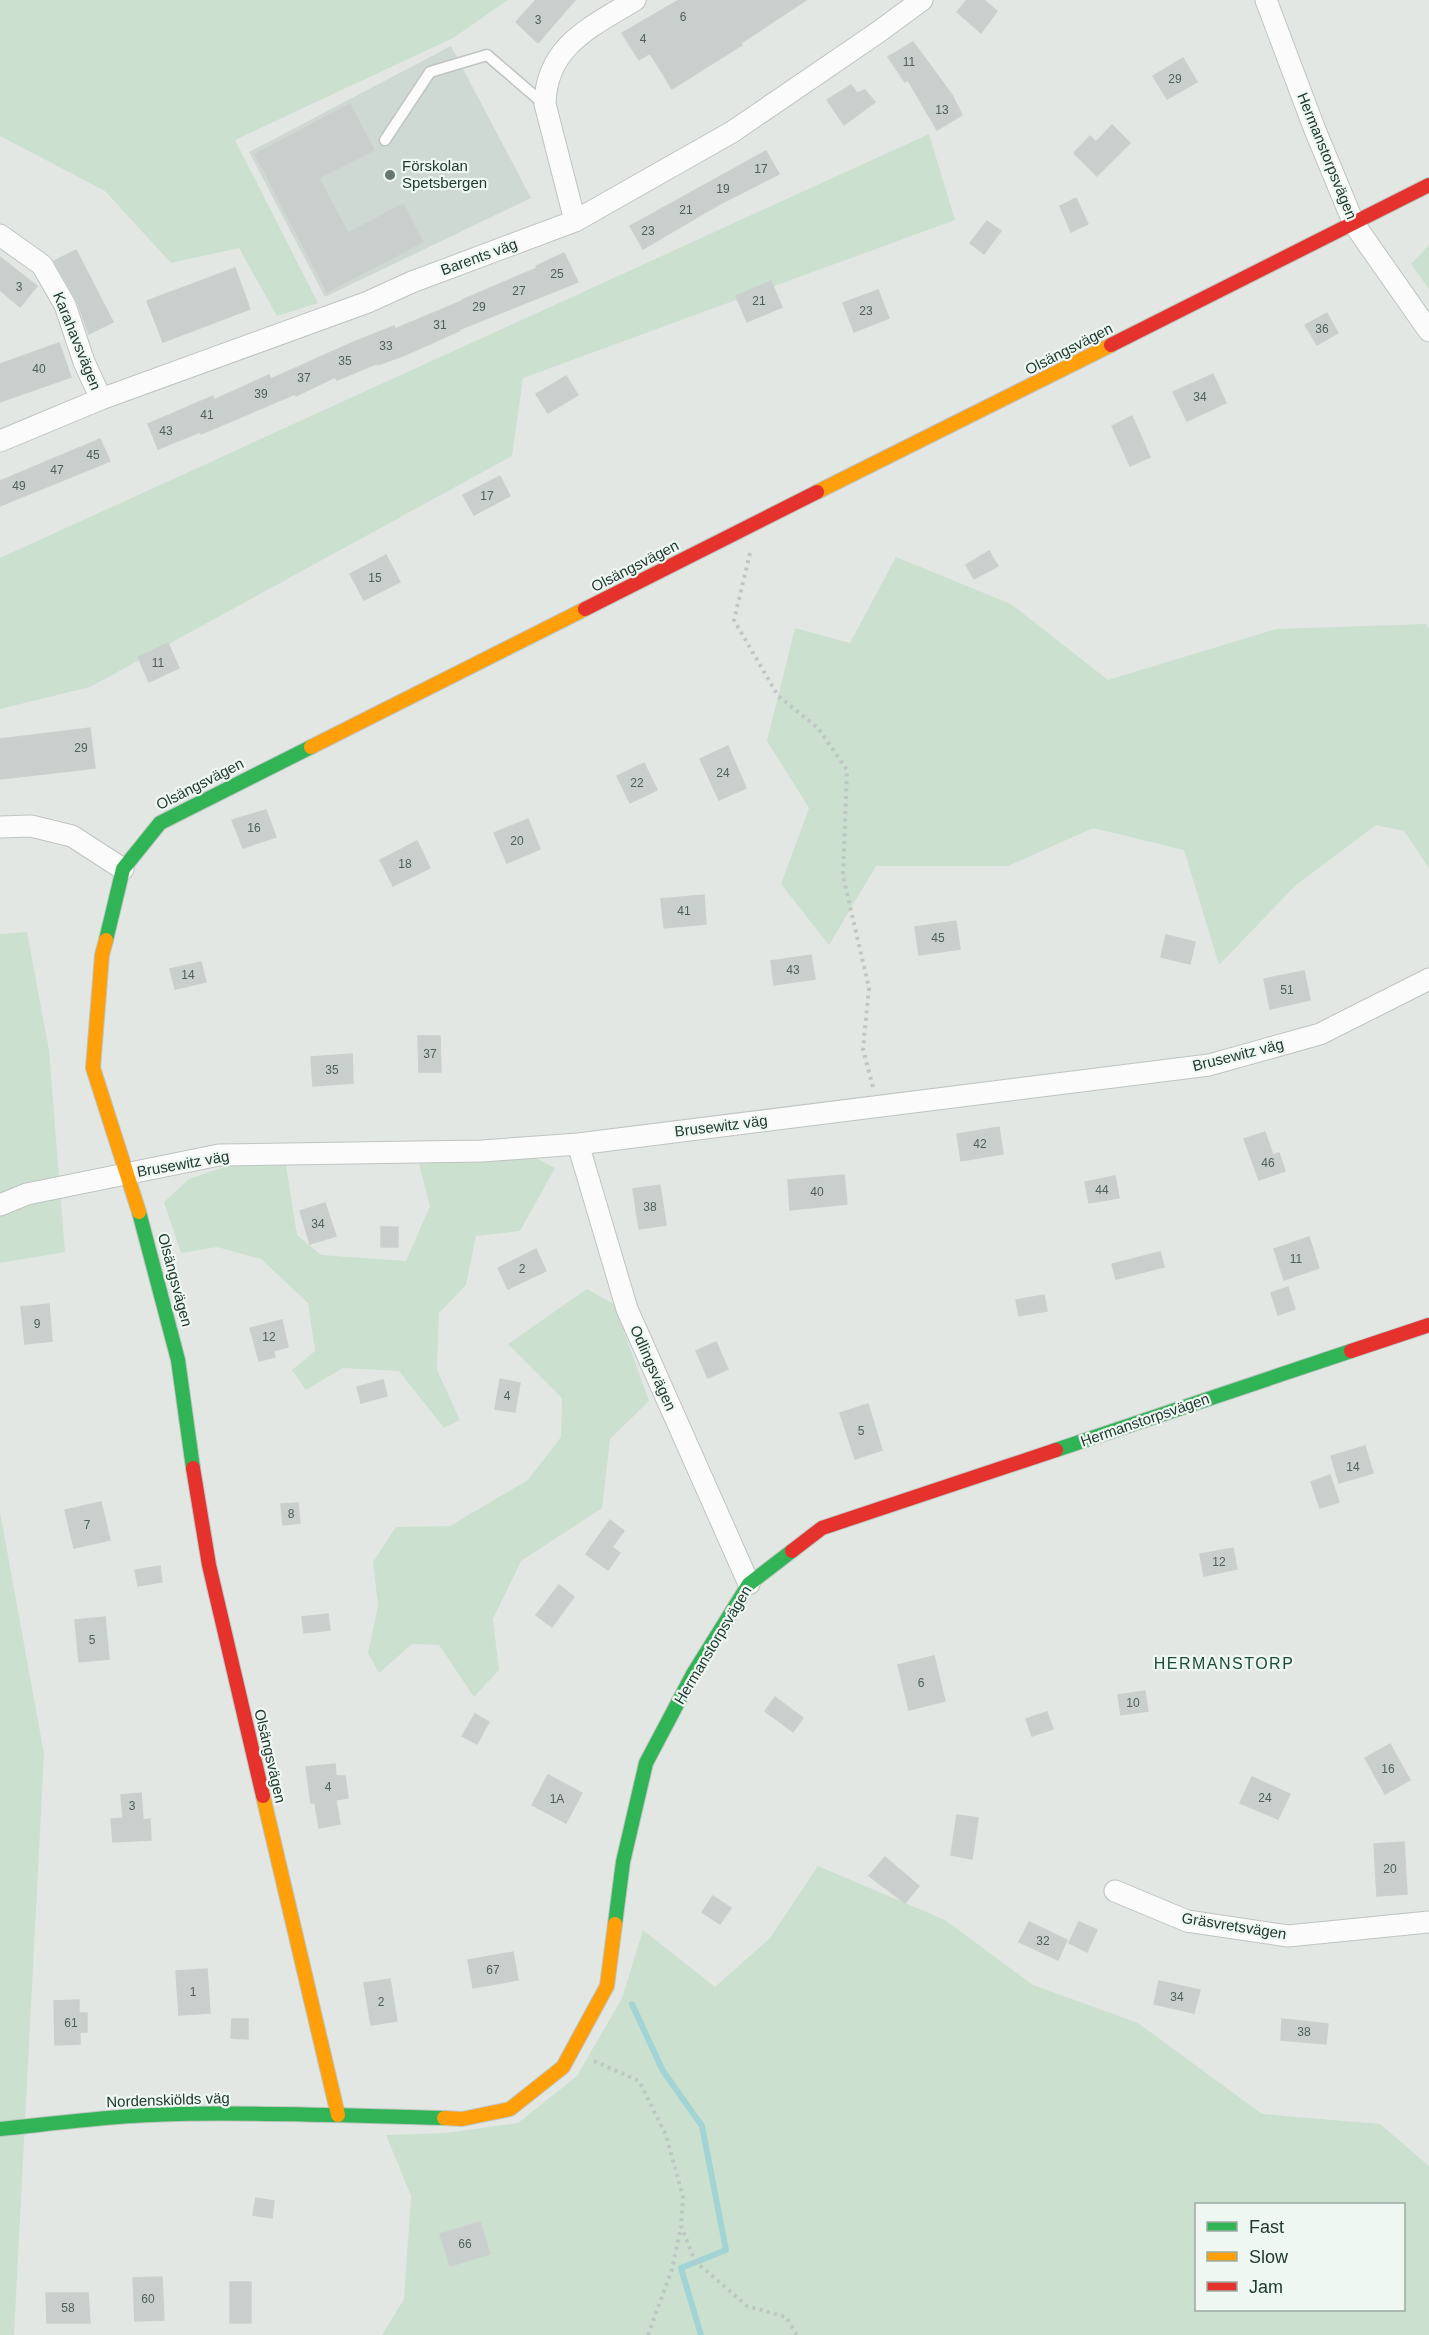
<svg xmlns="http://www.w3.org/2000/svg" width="1429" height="2335" viewBox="0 0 1429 2335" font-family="Helvetica,sans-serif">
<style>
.built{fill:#cfd9d4}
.green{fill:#cbe0cf;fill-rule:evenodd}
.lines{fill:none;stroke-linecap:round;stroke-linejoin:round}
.stream{stroke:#a3d4d5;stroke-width:6}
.building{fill:#c9cfcc;stroke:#cbd0cd;stroke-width:1.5}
.lane-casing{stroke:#bfc4c1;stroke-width:13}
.street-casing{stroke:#bfc4c1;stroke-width:23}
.fast-casing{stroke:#bec5c1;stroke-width:16}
.slow-casing{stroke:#bec5c1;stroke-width:16}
.jam-casing{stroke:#bec5c1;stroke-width:16}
.path{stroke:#bfc7c5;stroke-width:4;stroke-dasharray:3 4.5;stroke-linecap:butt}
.lane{stroke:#fbfbfb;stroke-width:10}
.street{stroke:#fbfbfb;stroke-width:21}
.fast{stroke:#30b455;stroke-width:14}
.slow{stroke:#ff9f0a;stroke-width:14}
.jam{stroke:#e5322d;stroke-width:14}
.poi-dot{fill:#65776f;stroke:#eff7f2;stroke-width:2}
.labels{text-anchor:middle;stroke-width:4.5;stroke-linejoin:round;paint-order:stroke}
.number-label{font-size:12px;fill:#4c6058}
.street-label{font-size:15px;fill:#213a30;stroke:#eff7f2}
.poi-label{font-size:15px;fill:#213a30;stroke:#eff7f2;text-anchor:start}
.neighbourhood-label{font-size:16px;letter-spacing:1.5px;fill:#1d4b3a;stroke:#eff7f2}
</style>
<rect width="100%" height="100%" fill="#e2e7e4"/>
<path class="built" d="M 451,46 L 531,198 L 325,297 L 249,152 Z"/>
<path class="green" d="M 0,0 L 508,0 L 453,38 L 235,140 L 318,303 L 277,316 L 239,248 L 171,263 L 105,191 L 0,136 Z
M 929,134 L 955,220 L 523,378 L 512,456 L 90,687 L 0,709 L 0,558 Z
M 1429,245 L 1429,289 L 1411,264 Z
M 896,557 L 1011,604 L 1108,680 L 1276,629 L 1426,624 L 1429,629 L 1429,868 L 1404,831 L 1376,825 L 1296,885 L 1219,965 L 1184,850 L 1093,828 L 1008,866 L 876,866 L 829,945 L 781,884 L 809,808 L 767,741 L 795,628 L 850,643 Z
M 27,932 L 49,1050 L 65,1252 L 0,1263 L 0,934 Z
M 530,1155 L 555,1168 L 520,1231 L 476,1236 L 466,1285 L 439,1313 L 437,1370 L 460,1420 L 444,1428 L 399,1371 L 343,1368 L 306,1390 L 292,1370 L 315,1351 L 308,1303 L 261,1259 L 217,1247 L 181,1253 L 164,1202 L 189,1179 L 251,1158 L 286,1165 L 297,1235 L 321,1255 L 406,1261 L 430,1206 L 419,1164 Z
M 587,1289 L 614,1304 L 649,1401 L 610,1439 L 602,1508 L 521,1561 L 493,1619 L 499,1670 L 474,1697 L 439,1645 L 412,1644 L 379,1673 L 368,1653 L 378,1606 L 373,1562 L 396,1527 L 450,1526 L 528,1480 L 561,1437 L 562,1398 L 508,1344 Z
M 0,1512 L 44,1754 L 14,2335 L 0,2335 Z
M 818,1866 L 945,1920 L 1033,1985 L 1138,2023 L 1262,2114 L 1380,2124 L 1429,2166 L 1429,2335 L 382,2335 L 404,2299 L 411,2196 L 386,2135 L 446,2133 L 518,2123 L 577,2076 L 622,1998 L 643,1930 L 715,1987 L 770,1938 ZM 1196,2204 L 1404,2204 L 1404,2310 L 1196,2310 Z"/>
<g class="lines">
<path class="stream" d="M 632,2004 L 663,2071 L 702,2126 L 726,2250 L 681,2268 L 701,2335"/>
</g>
<path class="building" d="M 536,0 L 575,0 L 538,43 L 516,22 Z
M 679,0 L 806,0 L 741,43 L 742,45 L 672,89 L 650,53 L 639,60 L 622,33 Z
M 967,0 L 984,0 L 997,11 L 981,33 L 957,12 Z
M 913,42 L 952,95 L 962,115 L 937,130 L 908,80 L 905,82 L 888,57 Z
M 1183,58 L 1197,82 L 1167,99 L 1153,76 Z
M 851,85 L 857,93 L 865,90 L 875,102 L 844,125 L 827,100 Z
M 350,104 L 374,150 L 319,178 L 348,233 L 403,204 L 423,242 L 327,292 L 255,154 Z
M 1112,125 L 1130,143 L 1097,176 L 1074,153 L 1090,136 L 1096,142 Z
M 766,151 L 779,174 L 718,205 L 643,249 L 630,226 Z
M 1076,198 L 1088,224 L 1071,232 L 1060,206 Z
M 987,221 L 1001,231 L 984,254 L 970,243 Z
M 76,250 L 113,322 L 89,334 L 76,299 L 54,261 Z
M 564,253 L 578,282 L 458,330 L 459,331 L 405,355 L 378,365 L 378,363 L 337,380 L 335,377 L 296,396 L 295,394 L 201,434 L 200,432 L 158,449 L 148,424 L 213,396 L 214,400 L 269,375 L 271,379 L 354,342 L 394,326 L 395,329 L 462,301 L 462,300 L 537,268 L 536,266 Z
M 0,257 L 37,286 L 20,307 L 0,290 Z
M 235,268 L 250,309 L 163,342 L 147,301 Z
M 771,281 L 782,307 L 747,322 L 736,296 Z
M 878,290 L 889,318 L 854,332 L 843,303 Z
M 1327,313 L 1338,333 L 1317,345 L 1305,325 Z
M 59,343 L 71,377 L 0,402 L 0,364 Z
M 1213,374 L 1226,403 L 1187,421 L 1173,392 Z
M 566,376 L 578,395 L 548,413 L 536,394 Z
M 1132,416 L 1150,457 L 1130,466 L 1112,426 Z
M 100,439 L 110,461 L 0,506 L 0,481 Z
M 500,476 L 510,496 L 474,515 L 463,495 Z
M 989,551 L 998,566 L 974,579 L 966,565 Z
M 386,555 L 400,582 L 364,600 L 350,574 Z
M 168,643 L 179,668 L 149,682 L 138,657 Z
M 90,728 L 95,768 L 0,779 L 0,739 Z
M 728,746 L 746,788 L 719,800 L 700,759 Z
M 644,763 L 657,790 L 630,803 L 617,776 Z
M 266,810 L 276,837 L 243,848 L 232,820 Z
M 528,819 L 540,849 L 507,863 L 494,833 Z
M 417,841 L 430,868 L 393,886 L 380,860 Z
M 704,895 L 706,924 L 664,928 L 661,899 Z
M 956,921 L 960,949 L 919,955 L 915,927 Z
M 1166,935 L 1195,942 L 1190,964 L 1161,957 Z
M 811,955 L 815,979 L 774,985 L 771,961 Z
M 201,962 L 206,982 L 175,989 L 170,969 Z
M 1304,971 L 1310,1000 L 1270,1009 L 1264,979 Z
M 418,1036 L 440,1036 L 441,1072 L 419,1072 Z
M 352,1054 L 353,1083 L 313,1086 L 311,1057 Z
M 999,1127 L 1003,1154 L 961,1161 L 957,1134 Z
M 1265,1132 L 1273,1155 L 1279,1153 L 1285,1171 L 1259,1180 L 1244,1139 Z
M 844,1175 L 847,1204 L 790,1210 L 788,1180 Z
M 1115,1176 L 1119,1198 L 1089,1203 L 1085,1182 Z
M 660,1185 L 666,1225 L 639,1229 L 633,1189 Z
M 325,1203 L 336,1236 L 310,1244 L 300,1211 Z
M 381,1227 L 398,1227 L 398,1247 L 381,1247 Z
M 1309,1237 L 1319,1268 L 1284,1280 L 1274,1249 Z
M 536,1249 L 546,1271 L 508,1289 L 498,1268 Z
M 1160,1252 L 1164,1267 L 1116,1279 L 1112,1264 Z
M 1288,1287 L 1295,1309 L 1278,1315 L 1271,1293 Z
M 1044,1295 L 1047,1311 L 1019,1316 L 1016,1300 Z
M 49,1304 L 52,1341 L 25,1344 L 21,1307 Z
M 282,1320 L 288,1347 L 273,1351 L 275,1357 L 259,1361 L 250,1328 Z
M 716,1342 L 728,1369 L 708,1378 L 696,1351 Z
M 500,1379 L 520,1383 L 515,1412 L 495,1409 Z
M 383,1380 L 387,1396 L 361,1403 L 357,1387 Z
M 868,1404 L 882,1450 L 855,1459 L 840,1413 Z
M 1365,1446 L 1373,1473 L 1339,1483 L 1331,1456 Z
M 1330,1475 L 1339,1502 L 1320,1508 L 1311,1482 Z
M 101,1502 L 110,1540 L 74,1548 L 65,1510 Z
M 298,1503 L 300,1523 L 283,1525 L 281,1504 Z
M 610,1520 L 624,1531 L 612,1547 L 620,1553 L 608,1570 L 586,1554 Z
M 1233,1548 L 1237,1569 L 1204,1576 L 1200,1554 Z
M 160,1566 L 162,1582 L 138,1586 L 135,1570 Z
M 559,1585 L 574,1597 L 552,1627 L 536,1615 Z
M 328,1614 L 330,1630 L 304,1633 L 302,1617 Z
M 105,1617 L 109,1659 L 79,1662 L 75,1620 Z
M 934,1656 L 945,1701 L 909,1710 L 898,1665 Z
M 1145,1691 L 1148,1711 L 1121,1715 L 1118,1695 Z
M 775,1697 L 803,1718 L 793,1732 L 765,1711 Z
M 1047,1712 L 1053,1729 L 1032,1736 L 1026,1719 Z
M 475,1714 L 489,1722 L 477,1744 L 462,1736 Z
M 1390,1744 L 1410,1780 L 1385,1794 L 1365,1758 Z
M 335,1764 L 336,1776 L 345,1776 L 348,1798 L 336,1800 L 340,1824 L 319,1828 L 315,1803 L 311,1803 L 306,1767 Z
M 548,1775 L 582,1793 L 566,1823 L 532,1805 Z
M 1252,1777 L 1290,1794 L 1278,1819 L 1240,1803 Z
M 141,1793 L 143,1820 L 150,1819 L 151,1840 L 113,1842 L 111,1819 L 123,1818 L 121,1795 Z
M 957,1815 L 978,1818 L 972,1859 L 951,1855 Z
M 1404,1842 L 1407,1894 L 1377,1896 L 1374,1844 Z
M 885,1857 L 919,1886 L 905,1903 L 869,1876 Z
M 713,1896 L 731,1908 L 720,1924 L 702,1912 Z
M 1029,1922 L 1067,1940 L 1058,1960 L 1019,1942 Z
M 1079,1922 L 1097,1930 L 1087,1952 L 1069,1943 Z
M 513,1952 L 518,1980 L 473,1988 L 468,1960 Z
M 207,1969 L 210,2013 L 179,2015 L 176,1971 Z
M 390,1979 L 397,2021 L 371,2025 L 364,1983 Z
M 1159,1981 L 1200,1990 L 1194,2013 L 1154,2004 Z
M 79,2000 L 79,2013 L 87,2013 L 87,2032 L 80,2032 L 80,2044 L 55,2045 L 54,2001 Z
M 232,2019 L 248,2019 L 248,2039 L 231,2038 Z
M 1282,2019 L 1328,2024 L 1326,2044 L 1281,2040 Z
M 256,2198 L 274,2201 L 272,2218 L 253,2215 Z
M 480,2222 L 490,2254 L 450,2266 L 440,2234 Z
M 162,2277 L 164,2320 L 135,2321 L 133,2278 Z
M 230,2282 L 251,2282 L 251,2323 L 230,2323 Z
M 46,2293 L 88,2293 L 90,2323 L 47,2323 Z"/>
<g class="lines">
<defs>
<path id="lane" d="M 385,140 L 430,72 L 487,55 L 544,104"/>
<path id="street" d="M 1266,0 L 1315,130 L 1354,224 L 1429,331
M 575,221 L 545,104 C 546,46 591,27 635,0
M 0,235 L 42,265 L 65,305 L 84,362 L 101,399
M 0,441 L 101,399 L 368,302 L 412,282 L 575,221 L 732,132 L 877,33 L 922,0
M 0,827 L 31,826 L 72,836 L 123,869
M 578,1144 L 627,1309 L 749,1584
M 0,1205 L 27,1194 L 219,1155 L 482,1151 L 578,1144 L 1209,1065 L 1320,1034 L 1429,979
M 1115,1891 L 1187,1921 L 1288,1936 L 1429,1922"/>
<path id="fast" d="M 106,940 L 123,869 L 160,823 L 311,747
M 139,1212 L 178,1360 L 193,1468
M 1056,1450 L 1351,1351
M 615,1924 L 623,1862 L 646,1763 L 693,1674 L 749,1584 L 792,1551
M 0,2129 C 59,2123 119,2115 178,2114 C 267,2112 356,2116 444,2118"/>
<path id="slow" d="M 817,492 L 1111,345
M 311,747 L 585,609
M 106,940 L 102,955 L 93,1068 L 139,1212
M 263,1796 L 338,2115
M 444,2118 L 462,2119 L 510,2109 L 563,2067 L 607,1986 L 615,1924"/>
<path id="jam" d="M 1111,345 L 1429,185
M 585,609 L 817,492
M 1351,1351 L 1429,1325
M 193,1468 L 209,1565 L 263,1796
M 792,1551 L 822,1528 L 1056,1450"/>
</defs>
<use href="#lane" class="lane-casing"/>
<use href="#street" class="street-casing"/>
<use href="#fast" class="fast-casing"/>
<use href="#slow" class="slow-casing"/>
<use href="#jam" class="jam-casing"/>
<path class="path" d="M 750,553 L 734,620 L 778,696 L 818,728 L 847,770 L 843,876 L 869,988 L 863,1049 L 873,1087
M 594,2061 L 639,2081 L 666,2135 L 683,2197 L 681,2226 L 695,2261 L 747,2306 L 786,2317 L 797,2335
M 648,2335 L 672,2269 L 681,2227"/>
<use href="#lane" class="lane"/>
<use href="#street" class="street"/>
<use href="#fast" class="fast"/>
<use href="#slow" class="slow"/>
<use href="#jam" class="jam"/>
</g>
<circle class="poi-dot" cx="390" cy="175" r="6"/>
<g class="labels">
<g class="number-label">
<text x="683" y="21">6</text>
<text x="538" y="24">3</text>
<text x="643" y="43">4</text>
<text x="909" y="66">11</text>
<text x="1175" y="83">29</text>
<text x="942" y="114">13</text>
<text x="761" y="173">17</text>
<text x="723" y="193">19</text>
<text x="686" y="214">21</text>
<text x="648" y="235">23</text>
<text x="557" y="278">25</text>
<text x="19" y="291">3</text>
<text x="519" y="295">27</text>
<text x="759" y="305">21</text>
<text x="479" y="311">29</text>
<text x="866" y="315">23</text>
<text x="440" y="329">31</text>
<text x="1322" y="333">36</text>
<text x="386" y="350">33</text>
<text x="345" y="365">35</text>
<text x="39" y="373">40</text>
<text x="304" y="382">37</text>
<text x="261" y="398">39</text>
<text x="1200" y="401">34</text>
<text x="207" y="419">41</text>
<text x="166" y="435">43</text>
<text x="93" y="459">45</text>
<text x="57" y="474">47</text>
<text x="19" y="490">49</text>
<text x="487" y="500">17</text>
<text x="375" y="582">15</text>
<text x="158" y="667">11</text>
<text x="81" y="752">29</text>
<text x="723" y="777">24</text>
<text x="637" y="787">22</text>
<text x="254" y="832">16</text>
<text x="517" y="845">20</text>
<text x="405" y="868">18</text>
<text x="684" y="915">41</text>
<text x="938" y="942">45</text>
<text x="793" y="974">43</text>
<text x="188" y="979">14</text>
<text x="1287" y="994">51</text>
<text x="430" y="1058">37</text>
<text x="332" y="1074">35</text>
<text x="980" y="1148">42</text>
<text x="1268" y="1167">46</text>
<text x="1102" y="1194">44</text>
<text x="817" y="1196">40</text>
<text x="650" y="1211">38</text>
<text x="318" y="1228">34</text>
<text x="1296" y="1263">11</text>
<text x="522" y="1273">2</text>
<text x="37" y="1328">9</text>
<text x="269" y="1341">12</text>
<text x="507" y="1400">4</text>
<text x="861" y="1435">5</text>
<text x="1353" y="1471">14</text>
<text x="291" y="1518">8</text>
<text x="87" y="1529">7</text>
<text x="1219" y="1566">12</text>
<text x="92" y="1644">5</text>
<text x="921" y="1687">6</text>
<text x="1133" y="1707">10</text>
<text x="1388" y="1773">16</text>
<text x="328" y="1791">4</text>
<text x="1265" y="1802">24</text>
<text x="557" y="1803">1A</text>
<text x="132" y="1810">3</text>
<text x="1390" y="1873">20</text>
<text x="1043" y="1945">32</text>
<text x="493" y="1974">67</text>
<text x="193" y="1996">1</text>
<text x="1177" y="2001">34</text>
<text x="381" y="2006">2</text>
<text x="71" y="2027">61</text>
<text x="1304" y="2036">38</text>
<text x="465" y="2248">66</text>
<text x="148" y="2303">60</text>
<text x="68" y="2312">58</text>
</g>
<g class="street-label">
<text transform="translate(1327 156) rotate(68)" y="5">Hermanstorpsvägen</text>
<text transform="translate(479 257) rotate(-20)" y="5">Barents väg</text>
<text transform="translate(77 341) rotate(68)" y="5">Karahavsvägen</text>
<text transform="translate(1069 349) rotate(-27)" y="5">Olsängsvägen</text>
<text transform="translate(635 566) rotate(-27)" y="5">Olsängsvägen</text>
<text transform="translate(200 784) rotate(-27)" y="5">Olsängsvägen</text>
<text transform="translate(1238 1055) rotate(-14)" y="5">Brusewitz väg</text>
<text transform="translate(721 1126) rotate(-7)" y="5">Brusewitz väg</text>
<text transform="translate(183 1164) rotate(-10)" y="5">Brusewitz väg</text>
<text transform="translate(175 1280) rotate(75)" y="5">Olsängsvägen</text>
<text transform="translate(653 1368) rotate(66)" y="5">Odlingsvägen</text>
<text transform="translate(1145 1420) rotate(-19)" y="5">Hermanstorpsvägen</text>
<text transform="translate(713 1645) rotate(-59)" y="5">Hermanstorpsvägen</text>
<text transform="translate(270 1756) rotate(77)" y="5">Olsängsvägen</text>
<text transform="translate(1234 1926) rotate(9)" y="5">Gräsvretsvägen</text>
<text transform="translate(168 2100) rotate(-2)" y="5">Nordenskiölds väg</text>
</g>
<g class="poi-label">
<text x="402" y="171">Förskolan<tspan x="402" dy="17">Spetsbergen</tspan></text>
</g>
<g class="neighbourhood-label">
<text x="1224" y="1669">HERMANSTORP</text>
</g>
</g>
<rect x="1195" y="2203" width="210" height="108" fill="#eff7f2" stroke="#9daba4" stroke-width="1.5"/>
<rect x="1207" y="2222" width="30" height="9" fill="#30b455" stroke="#9daba4" stroke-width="1.5"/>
<text x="1249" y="2233" font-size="18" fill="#213a30">Fast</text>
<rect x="1207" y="2252" width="30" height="9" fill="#ff9f0a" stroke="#9daba4" stroke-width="1.5"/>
<text x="1249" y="2263" font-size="18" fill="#213a30">Slow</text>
<rect x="1207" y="2282" width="30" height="9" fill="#e5322d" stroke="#9daba4" stroke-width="1.5"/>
<text x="1249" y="2293" font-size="18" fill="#213a30">Jam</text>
</svg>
